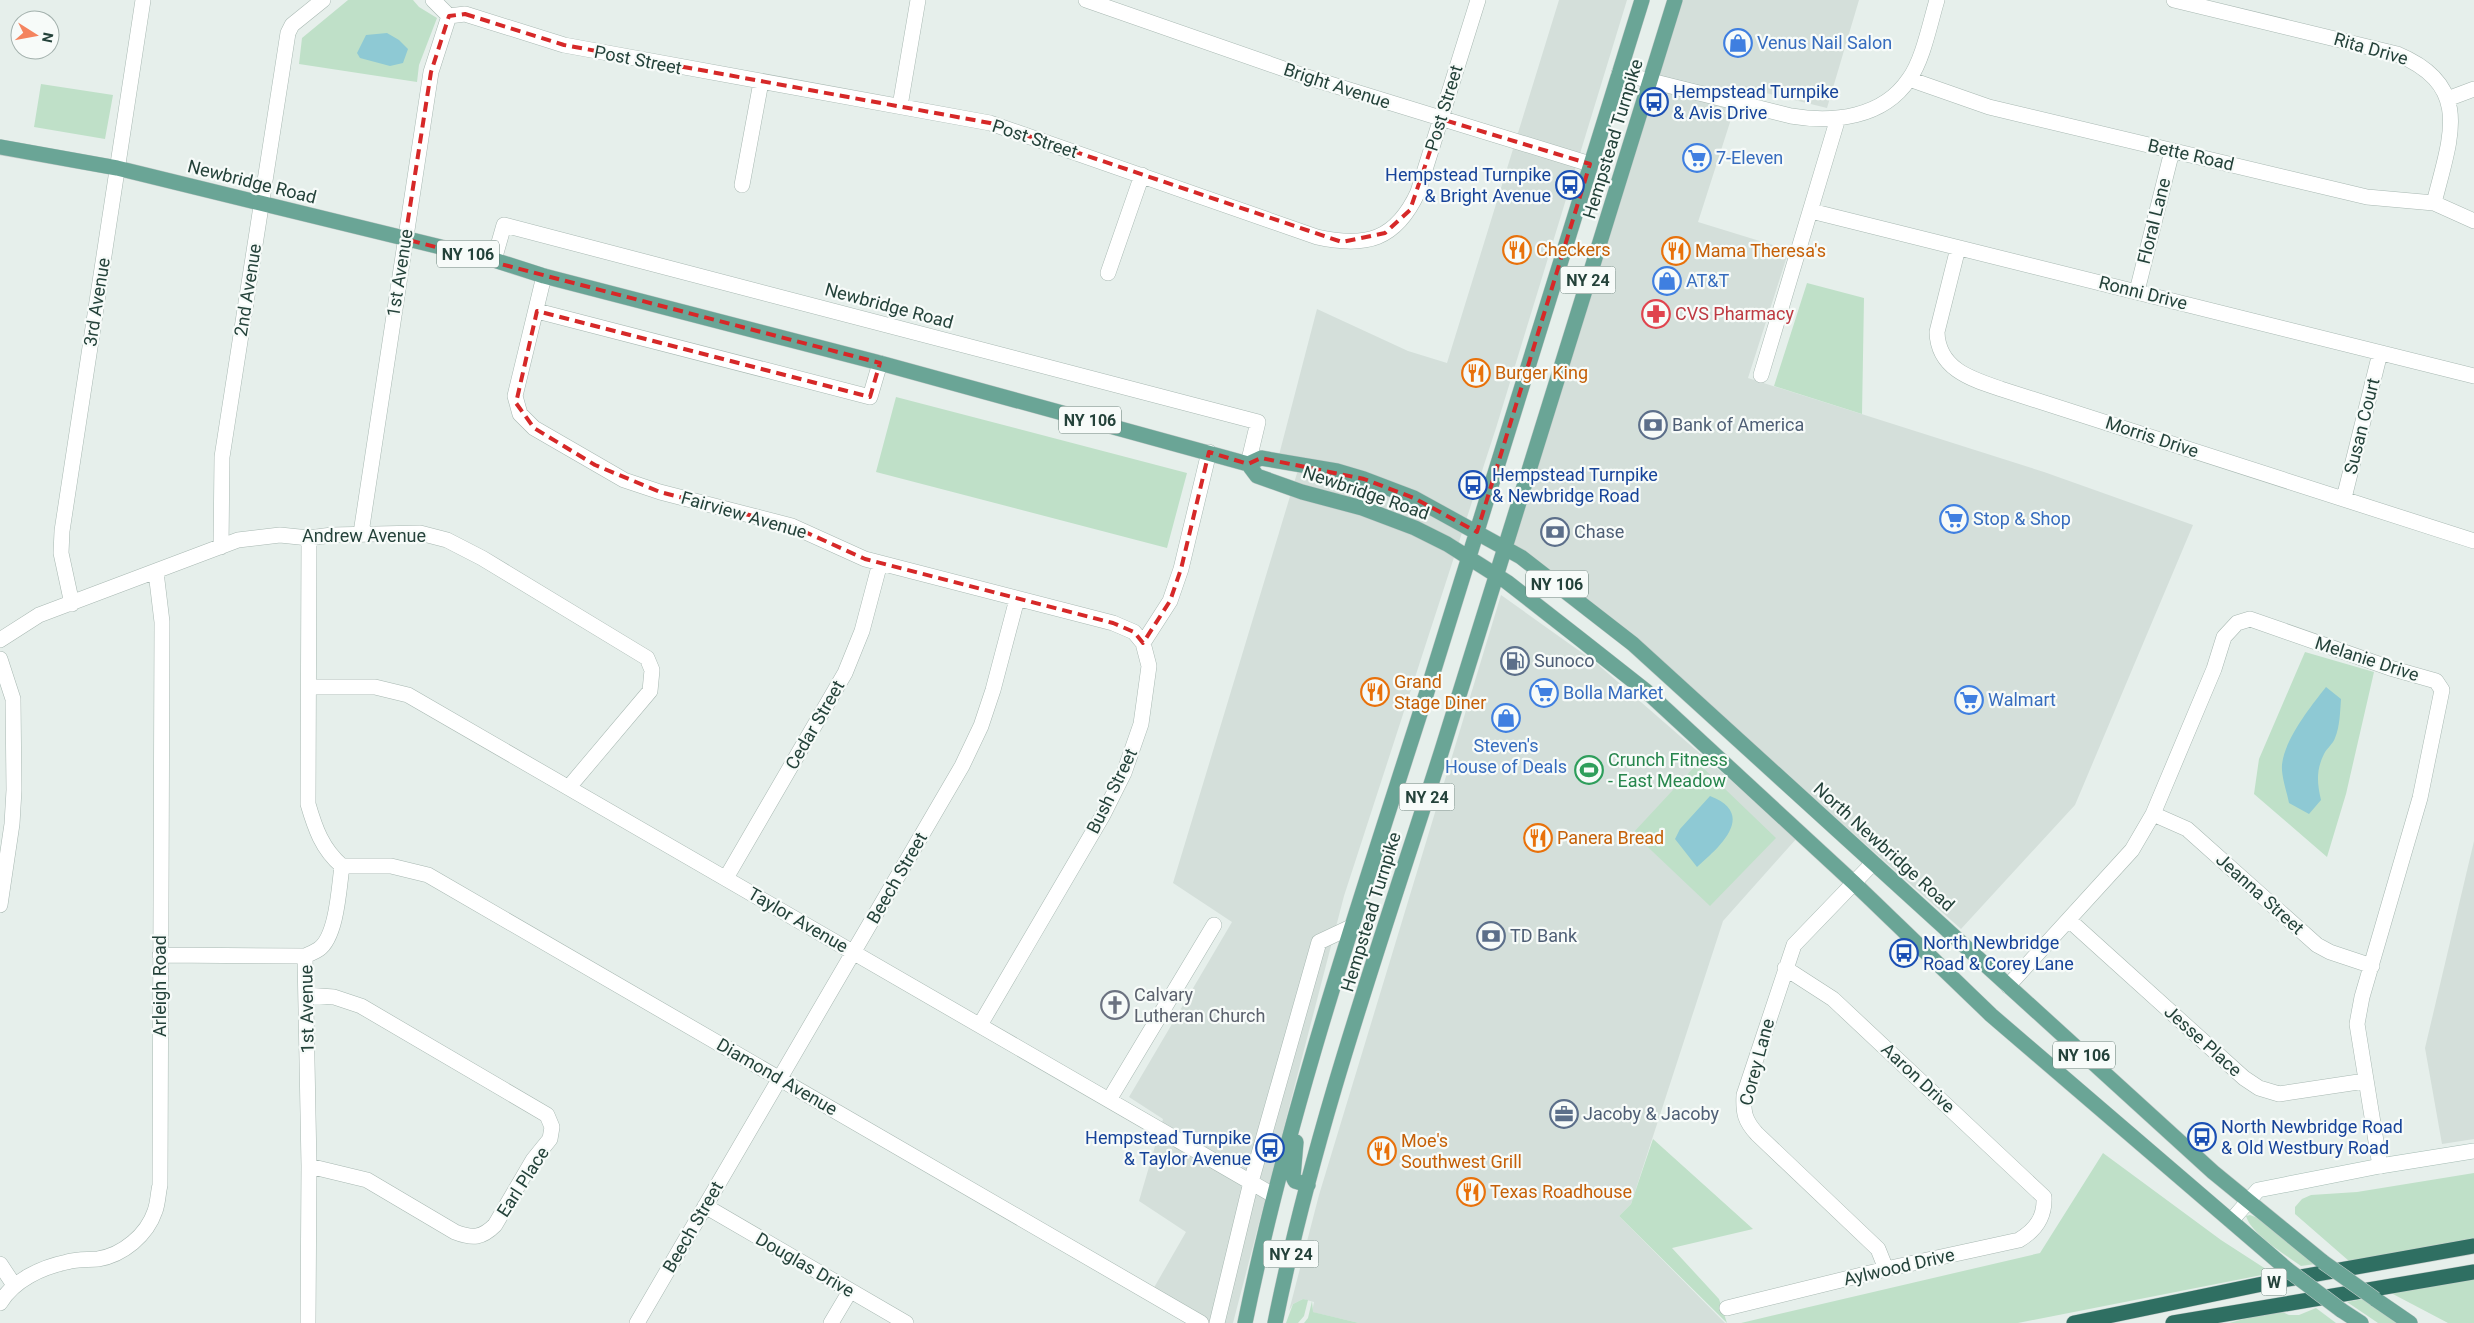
<svg xmlns="http://www.w3.org/2000/svg" width="2474" height="1323" viewBox="0 0 2474 1323" font-family="Roboto,sans-serif">
<style>
.built{fill:#d4dfda}
.green{fill:#bfe0c8}
.water{fill:#8ec9d4}
.lines{fill:none;stroke-linecap:round;stroke-linejoin:round}
.street-casing{stroke:#a8b8b2;stroke-width:16}
.secondary-casing{stroke:#a4bbb3;stroke-width:16}
.primary-casing{stroke:#c2cac8;stroke-width:16}
.highway-casing{stroke:#c2cac8;stroke-width:16}
.street{stroke:#fff;stroke-width:15}
.secondary{stroke:#fff;stroke-width:15}
.primary{stroke:#6aa596;stroke-width:15}
.highway{stroke:#2f6f62;stroke-width:15}
.primary-bridge-casing{stroke:#c2cac8;stroke-width:16;stroke-linecap:butt}
.primary-bridge{stroke:#6aa596;stroke-width:15}
.marked{fill:none;stroke:#d62828;stroke-width:4;stroke-dasharray:10 6;stroke-linejoin:round}
.labels{text-anchor:middle;stroke-width:4.5;stroke-linejoin:round;paint-order:stroke}
.shield{fill:#f7fbf9;stroke:#637a73;stroke-width:1}
.shield-label{font-size:16px;font-weight:bold;fill:#24423a}
.shop-label{font-size:18px;fill:#366cbe;stroke:#f7fbf9;text-anchor:start}
.street-label{font-size:18px;fill:#24423a;stroke:#f7fbf9}
.transit-label{font-size:18px;fill:#164399;stroke:#f7fbf9;text-anchor:start}
.food-label{font-size:18px;fill:#c56008;stroke:#f7fbf9;text-anchor:start}
.health-label{font-size:18px;fill:#be3a42;stroke:#f7fbf9;text-anchor:start}
.service-label{font-size:18px;fill:#4e5e75;stroke:#f7fbf9;text-anchor:start}
.leisure-label{font-size:18px;fill:#27864d;stroke:#f7fbf9;text-anchor:start}
.worship-label{font-size:18px;fill:#5b616d;stroke:#f7fbf9;text-anchor:start}
</style>
<rect width="100%" height="100%" fill="#e6efeb"/>
<path class="built" d="M 1559,0 L 1627,0 L 1496,428 L 1344,896 L 1233,1323 L 1188,1323 L 1148,1298 L 1186,1232 L 1139,1201 L 1163,1119 L 1129,1097 L 1232,922 L 1173,883 L 1301,460 L 1279,455 L 1317,309 L 1408,351 L 1447,363 Z
M 1675,0 L 1859,0 L 1827,108 L 1733,85 L 1724,114 L 1732,116 L 1698,222 L 1789,250 L 1748,378 L 2044,472 L 2193,525 L 2075,805 L 1961,929 L 1600,609 L 1506,548 Z
M 1501,595 L 1595,662 L 1797,838 L 1723,921 L 1631,1204 L 1619,1216 L 1725,1323 L 1359,1323 L 1312,1312 L 1314,1302 L 1303,1299 L 1293,1304 L 1289,1311 L 1319,1195 Z
M 2474,841 L 2474,1139 L 2442,1144 L 2425,1048 Z"/>
<path class="green" d="M 348,0 L 413,0 L 419,7 L 437,18 L 419,65 L 417,82 L 299,64 L 302,38 Z
M 41,84 L 113,95 L 105,139 L 34,127 Z
M 1807,283 L 1864,298 L 1862,414 L 1774,386 Z
M 896,397 L 1187,473 L 1167,548 L 876,472 Z
M 2305,652 L 2374,672 L 2346,794 L 2327,857 L 2254,794 L 2259,759 Z
M 1698,763 L 1776,838 L 1710,906 L 1633,833 Z
M 1653,1139 L 1753,1229 L 1672,1248 L 1719,1299 L 1727,1323 L 1619,1216 L 1631,1204 Z
M 2103,1153 L 2221,1240 L 2272,1273 L 2018,1323 L 1741,1323 L 2040,1253 Z
M 2474,1173 L 2474,1238 L 2349,1261 L 2295,1214 L 2295,1207 L 2302,1199 L 2311,1195 L 2357,1192 Z
M 2250,1215 L 2258,1218 L 2315,1264 L 2301,1266 C 2286,1255 2251,1234 2246,1216 Z
M 2474,1276 L 2474,1323 L 2448,1323 L 2391,1293 Z
M 1303,1299 L 1308,1300 L 1304,1316 L 1298,1323 L 1286,1323 L 1293,1304 Z
M 2363,1299 L 2399,1323 L 2378,1323 L 2347,1302 Z
M 1312,1301 L 1313,1312 L 1359,1323 L 1304,1323 L 1308,1318 Z
M 2316,1308 L 2336,1323 L 2229,1323 L 2278,1310 L 2289,1315 L 2299,1315 Z"/>
<path class="water" d="M 387,33 L 399,40 L 408,49 L 403,63 L 390,66 L 360,58 L 357,53 L 366,35 Z
M 2326,687 L 2341,699 C 2340,712 2340,726 2335,738 C 2333,744 2327,748 2324,754 C 2316,770 2317,783 2321,800 L 2309,814 L 2289,803 C 2287,792 2281,776 2282,765 C 2284,740 2311,706 2326,687 Z
M 1710,796 C 1757,814 1720,847 1697,867 L 1675,839 L 1680,829 Z"/>
<g class="lines">
<defs>
<path id="street" d="M 433,0 L 449,16
M 1086,0 L 1307,77 L 1590,164
M 2174,0 L 2397,54 C 2474,86 2450,138 2434,203
M 449,16 L 465,14 L 564,45 L 990,123 L 1317,237 C 1366,248 1396,240 1418,192 L 1478,0
M 1619,73 L 1791,116 C 1833,123 1883,118 1909,79 C 1923,60 1930,23 1937,0
M 1909,79 L 1989,107 L 2367,197 L 2434,203 L 2474,221
M 2450,98 L 2474,89
M 900,106 L 918,0
M 742,185 L 761,82
M 1811,211 L 2474,376
M 1958,248 L 1937,332 C 1938,369 1971,379 2001,389 L 2474,541
M 494,260 L 504,225 L 1258,422 L 1248,464
M 1108,273 L 1142,175
M 544,276 L 515,396 L 520,414 L 534,428 L 624,480 L 660,492 L 792,526 L 865,559 L 1113,623 L 1134,632 L 1143,643
M 2137,291 L 2172,151
M 537,311 L 870,397 L 880,363
M 1761,375 L 1838,118
M 2344,498 L 2380,353
M 361,533 L 431,72 L 449,16
M 221,547 L 222,457 L 288,33 L 292,25 L 323,0
M 72,604 L 61,553 L 62,531 L 143,0
M 0,640 L 39,615 L 238,540 L 280,535 L 309,538 L 332,535 L 420,533 L 447,540 L 482,558 L 647,658 L 652,670 L 650,691 L 569,787
M 0,659 L 13,699 L 14,790 L 12,824 L 0,905
M 309,687 L 375,687 L 408,695 L 1273,1195
M 2153,814 L 2187,829 L 2317,945 L 2330,952 L 2372,966
M 1873,863 L 1794,945 L 1744,1095 C 1743,1113 1745,1121 1757,1134 L 1878,1249 L 1886,1269
M 342,866 L 391,866 L 428,875 L 1201,1323
M 726,878 L 845,673 L 862,631 L 880,563
M 2069,920 L 2244,1078 L 2259,1088 L 2279,1094 L 2365,1081
M 160,955 L 305,956
M 2008,986 L 2132,850 L 2153,814 L 2214,669 L 2224,637 L 2237,623 L 2250,619 L 2390,668 L 2436,681 L 2442,690 L 2420,798 L 2362,997 L 2357,1024 L 2380,1166
M 306,995 L 334,997 L 361,1006 L 547,1115 L 552,1127 L 550,1139 L 533,1160 L 495,1225 C 482,1238 473,1239 455,1232 L 367,1180 L 309,1166
M 980,1025 L 1103,815 L 1124,773 L 1141,724 L 1149,666 L 1143,643 L 1170,601 L 1181,569 L 1209,452
M 1109,1100 L 1214,925
M 705,1206 L 906,1323
M 0,1264 L 14,1285
M 0,1303 C 14,1280 42,1267 67,1262 C 77,1259 88,1260 98,1259 C 123,1255 147,1235 155,1211 C 158,1203 158,1193 160,1185 L 162,622 L 156,572
M 1727,1308 L 1886,1269 L 2019,1240 C 2036,1230 2045,1217 2044,1197 L 1833,999 L 1785,968
M 308,1323 L 309,1166 L 305,956 C 309,954 315,952 319,949 C 337,936 339,887 342,866 C 322,849 315,828 308,804 L 309,538
M 637,1323 L 962,766 L 981,726 L 993,690 L 1017,599
M 831,1323 L 850,1291
M 1217,1323 L 1251,1182 L 1319,942 L 1353,926"/>
<path id="secondary" d="M 2231,1221 L 2258,1190 L 2380,1166 L 2474,1151"/>
<path id="primary" d="M 0,147 L 117,168 L 494,260 L 544,276 L 880,363 L 1248,464 L 1257,476 L 1302,492 L 1362,508 L 1415,528 L 1447,544 L 1507,582 L 1580,639 L 1646,691 L 1854,883 L 1991,1015 L 2288,1270
M 1248,464 L 1261,458 L 1337,471 L 1364,479 L 1414,498 L 1521,557 L 1633,644 L 2213,1172 L 2323,1262
M 1296,1142 L 1293,1177 L 1295,1181 L 1308,1185
M 2375,1299 L 2410,1323
M 2341,1310 L 2361,1323
M 1245,1323 C 1290,1103 1364,890 1432,676 C 1503,451 1571,225 1642,0
M 1275,1323 C 1314,1129 1382,938 1442,750 C 1521,500 1597,250 1675,0"/>
<path id="highway" d="M 2074,1323 L 2272,1282 L 2474,1246
M 2173,1323 L 2474,1272"/>
</defs>
<use href="#street" class="street-casing"/>
<use href="#secondary" class="secondary-casing"/>
<use href="#primary" class="primary-casing"/>
<use href="#highway" class="highway-casing"/>
<use href="#street" class="street"/>
<use href="#secondary" class="secondary"/>
<use href="#primary" class="primary"/>
<use href="#highway" class="highway"/>
<defs>
<path id="primary-bridge" d="M 2323,1262 L 2375,1299
M 2288,1270 L 2341,1310"/>
</defs>
<use href="#primary-bridge" class="primary-bridge-casing"/>
<use href="#primary-bridge" class="primary-bridge"/>
</g>
<path class="marked" d="M 465,14 L 564,45 L 990,123 L 1342,242 L 1385,233 L 1410,210 L 1441,119 L 1590,164 L 1477,532 L 1414,498 L 1364,479 L 1261,458 L 1248,464 L 1209,452 L 1181,569 L 1170,601 L 1143,643 L 1134,632 L 1113,623 L 865,559 L 792,526 L 660,492 L 595,465 L 534,428 L 516,403 L 537,311 L 870,397 L 880,363 L 405,239 L 431,72 L 449,16 Z"/>
<defs>
<symbol id="shop-ring" viewBox="-11 -11 22 22"><circle r="9.5" fill="#f7fbf9" stroke="#3f7fe0" stroke-width="1.5"/><path d="M-5-2.5h2.3a2.7 3.5 0 0 1 5.4 0H5L5.5 6h-11ZM-1.5-2.5h3a1.5 2.3 0 0 0-3 0Z" fill="#3f7fe0"/></symbol>
<symbol id="bus-ring" viewBox="-11 -11 22 22"><circle r="9.5" fill="#f7fbf9" stroke="#1a4fb4" stroke-width="1.5"/><path d="M-5-6H5V4H4V6H2V4H-2V6H-4V4H-5ZM-3.5-4V0h7V-4ZM-3.5 1.2v1.5H-2V1.2ZM2 1.2v1.5H3.5V1.2Z" fill="#1a4fb4"/></symbol>
<symbol id="supermarket-ring" viewBox="-11 -11 22 22"><circle r="9.5" fill="#f7fbf9" stroke="#3f7fe0" stroke-width="1.5"/><path d="M-6-5.5h2.5l.6 2H6L4.5 2H-2.5L-4.4-4H-6ZM-1.5 3.2a1.3 1.3 0 1 0 .1 0ZM3 3.2a1.3 1.3 0 1 0 .1 0Z" fill="#3f7fe0"/></symbol>
<symbol id="restaurant-ring" viewBox="-11 -11 22 22"><circle r="9.5" fill="#f7fbf9" stroke="#e8710a" stroke-width="1.5"/><path d="M-5-6h1v4h1v-4h1v4h1v-4h1v5L-1.5 .5V6h-2V.5L-5-1ZM5-6V6H3V1.5H1.5Q1.5-4 5-6Z" fill="#e8710a"/></symbol>
<symbol id="pharmacy-ring" viewBox="-11 -11 22 22"><circle r="9.5" fill="#f7fbf9" stroke="#e0444e" stroke-width="1.5"/><path d="M-2-6h4v4h4v4h-4v4h-4v-4h-4v-4h4Z" fill="#e0444e"/></symbol>
<symbol id="bank-ring" viewBox="-11 -11 22 22"><circle r="9.5" fill="#f7fbf9" stroke="#5c6f8a" stroke-width="1.5"/><path d="M-6-4H6V4H-6ZM0-2.3a2.3 2.3 0 1 0 0 4.6a2.3 2.3 0 1 0 0-4.6Z" fill="#5c6f8a"/></symbol>
<symbol id="fuel-ring" viewBox="-11 -11 22 22"><circle r="9.5" fill="#f7fbf9" stroke="#5c6f8a" stroke-width="1.5"/><path d="M-5.5-6h7V0h2V4h1.3V-2.5L3-4.5l.8-.8L6-3V5H2.5V1h-1V6h-7ZM-4.2-4.7v3.2H.2V-4.7Z" fill="#5c6f8a"/></symbol>
<symbol id="stadium-ring" viewBox="-11 -11 22 22"><circle r="9.5" fill="#f7fbf9" stroke="#2e9e5b" stroke-width="1.5"/><path d="M0-5a6.5 5 0 1 0 0 10a6.5 5 0 1 0 0-10ZM-3.5-1.8h7v3.6h-7Z" fill="#2e9e5b"/></symbol>
<symbol id="church-ring" viewBox="-11 -11 22 22"><circle r="9.5" fill="#f7fbf9" stroke="#6b7280" stroke-width="1.5"/><path d="M-1.2-6h2.4v3.5h3.3v2.4h-3.3V6h-2.4V-.1h-3.3v-2.4h3.3Z" fill="#6b7280"/></symbol>
<symbol id="office-ring" viewBox="-11 -11 22 22"><circle r="9.5" fill="#f7fbf9" stroke="#5c6f8a" stroke-width="1.5"/><path d="M-6-3h4V-5.5h4V-3h4V5H-6ZM-1-4.5V-3h2v-1.5ZM-6 0V1H6V0Z" fill="#5c6f8a"/></symbol>
</defs>
<g fill-rule="evenodd">
<use href="#shop-ring" x="1722" y="27" width="32" height="32"/>
<use href="#bus-ring" x="1638" y="86" width="32" height="32"/>
<use href="#supermarket-ring" x="1681" y="142" width="32" height="32"/>
<use href="#bus-ring" x="1554" y="169" width="32" height="32"/>
<use href="#restaurant-ring" x="1501" y="234" width="32" height="32"/>
<use href="#restaurant-ring" x="1660" y="235" width="32" height="32"/>
<use href="#shop-ring" x="1651" y="265" width="32" height="32"/>
<use href="#pharmacy-ring" x="1640" y="298" width="32" height="32"/>
<use href="#restaurant-ring" x="1460" y="357" width="32" height="32"/>
<use href="#bank-ring" x="1637" y="409" width="32" height="32"/>
<use href="#bus-ring" x="1457" y="469" width="32" height="32"/>
<use href="#supermarket-ring" x="1938" y="503" width="32" height="32"/>
<use href="#bank-ring" x="1539" y="516" width="32" height="32"/>
<use href="#fuel-ring" x="1499" y="645" width="32" height="32"/>
<use href="#restaurant-ring" x="1359" y="676" width="32" height="32"/>
<use href="#supermarket-ring" x="1528" y="677" width="32" height="32"/>
<use href="#supermarket-ring" x="1953" y="684" width="32" height="32"/>
<use href="#shop-ring" x="1490" y="702" width="32" height="32"/>
<use href="#stadium-ring" x="1573" y="754" width="32" height="32"/>
<use href="#restaurant-ring" x="1522" y="822" width="32" height="32"/>
<use href="#bank-ring" x="1475" y="920" width="32" height="32"/>
<use href="#bus-ring" x="1888" y="937" width="32" height="32"/>
<use href="#church-ring" x="1099" y="989" width="32" height="32"/>
<use href="#office-ring" x="1548" y="1098" width="32" height="32"/>
<use href="#bus-ring" x="2186" y="1121" width="32" height="32"/>
<use href="#bus-ring" x="1254" y="1132" width="32" height="32"/>
<use href="#restaurant-ring" x="1366" y="1135" width="32" height="32"/>
<use href="#restaurant-ring" x="1455" y="1176" width="32" height="32"/>
</g>
<g class="labels">
<g class="shield">
<rect x="437" y="240.5" width="62" height="27" rx="4"/>
<rect x="1560.5" y="266.5" width="55" height="27" rx="4"/>
<rect x="1059" y="406.5" width="62" height="27" rx="4"/>
<rect x="1526" y="570.5" width="62" height="27" rx="4"/>
<rect x="1399.5" y="783.5" width="55" height="27" rx="4"/>
<rect x="2053" y="1041.5" width="62" height="27" rx="4"/>
<rect x="1263.5" y="1240.5" width="55" height="27" rx="4"/>
<rect x="2261.5" y="1268.5" width="25" height="27" rx="4"/>
</g>
<g class="shield-label">
<text x="468" y="260">NY 106</text>
<text x="1588" y="286">NY 24</text>
<text x="1090" y="426">NY 106</text>
<text x="1557" y="590">NY 106</text>
<text x="1427" y="803">NY 24</text>
<text x="2084" y="1061">NY 106</text>
<text x="1291" y="1260">NY 24</text>
<text x="2274" y="1288">W</text>
</g>
<g class="shop-label">
<text x="1757" y="49">Venus Nail Salon</text>
<text x="1716" y="164">7-Eleven</text>
<text x="1686" y="287">AT&amp;T</text>
<text x="1973" y="525">Stop &amp; Shop</text>
<text x="1563" y="699">Bolla Market</text>
<text x="1988" y="706">Walmart</text>
<text x="1506" y="752" text-anchor="middle">Steven's<tspan x="1506" dy="21">House of Deals</tspan></text>
</g>
<g class="street-label">
<text transform="translate(2371 49) rotate(16)" y="6">Rita Drive</text>
<text transform="translate(638 60) rotate(11)" y="6">Post Street</text>
<text transform="translate(1337 86) rotate(18)" y="6">Bright Avenue</text>
<text transform="translate(1444 108) rotate(-73)" y="6">Post Street</text>
<text transform="translate(1035 139) rotate(18)" y="6">Post Street</text>
<text transform="translate(1613 139) rotate(-73)" y="6">Hempstead Turnpike</text>
<text transform="translate(2191 155) rotate(13)" y="6">Bette Road</text>
<text transform="translate(252 182) rotate(14)" y="6">Newbridge Road</text>
<text transform="translate(2154 221) rotate(-76)" y="6">Floral Lane</text>
<text transform="translate(400 273) rotate(-81)" y="6">1st Avenue</text>
<text transform="translate(248 290) rotate(-81)" y="6">2nd Avenue</text>
<text transform="translate(2143 293) rotate(14)" y="6">Ronni Drive</text>
<text transform="translate(97 302) rotate(-81)" y="6">3rd Avenue</text>
<text transform="translate(889 306) rotate(15)" y="6">Newbridge Road</text>
<text transform="translate(2362 426) rotate(-76)" y="6">Susan Court</text>
<text transform="translate(2152 437) rotate(18)" y="6">Morris Drive</text>
<text transform="translate(1366 493) rotate(19)" y="6">Newbridge Road</text>
<text transform="translate(744 515) rotate(16)" y="6">Fairview Avenue</text>
<text x="364" y="542">Andrew Avenue</text>
<text transform="translate(2367 659) rotate(18)" y="6">Melanie Drive</text>
<text transform="translate(815 725) rotate(-60)" y="6">Cedar Street</text>
<text transform="translate(1112 791) rotate(-64)" y="6">Bush Street</text>
<text transform="translate(1884 847) rotate(42)" y="6">North Newbridge Road</text>
<text transform="translate(897 878) rotate(-60)" y="6">Beech Street</text>
<text transform="translate(2260 894) rotate(42)" y="6">Jeanna Street</text>
<text transform="translate(1371 912) rotate(-73)" y="6">Hempstead Turnpike</text>
<text transform="translate(798 920) rotate(30)" y="6">Taylor Avenue</text>
<text transform="translate(160 986) rotate(-90)" y="6">Arleigh Road</text>
<text transform="translate(307 1009) rotate(-91)" y="6">1st Avenue</text>
<text transform="translate(2203 1041) rotate(42)" y="6">Jesse Place</text>
<text transform="translate(1757 1062) rotate(-75)" y="6">Corey Lane</text>
<text transform="translate(777 1077) rotate(30)" y="6">Diamond Avenue</text>
<text transform="translate(1918 1078) rotate(43)" y="6">Aaron Drive</text>
<text transform="translate(523 1182) rotate(-57)" y="6">Earl Place</text>
<text transform="translate(693 1227) rotate(-60)" y="6">Beech Street</text>
<text transform="translate(805 1265) rotate(30)" y="6">Douglas Drive</text>
<text transform="translate(1899 1267) rotate(-13)" y="6">Aylwood Drive</text>
</g>
<g class="transit-label">
<text x="1673" y="98">Hempstead Turnpike<tspan x="1673" dy="21">&amp; Avis Drive</tspan></text>
<text x="1551" y="181" text-anchor="end">Hempstead Turnpike<tspan x="1551" dy="21">&amp; Bright Avenue</tspan></text>
<text x="1492" y="481">Hempstead Turnpike<tspan x="1492" dy="21">&amp; Newbridge Road</tspan></text>
<text x="1923" y="949">North Newbridge<tspan x="1923" dy="21">Road &amp; Corey Lane</tspan></text>
<text x="2221" y="1133">North Newbridge Road<tspan x="2221" dy="21">&amp; Old Westbury Road</tspan></text>
<text x="1251" y="1144" text-anchor="end">Hempstead Turnpike<tspan x="1251" dy="21">&amp; Taylor Avenue</tspan></text>
</g>
<g class="food-label">
<text x="1536" y="256">Checkers</text>
<text x="1695" y="257">Mama Theresa's</text>
<text x="1495" y="379">Burger King</text>
<text x="1394" y="688">Grand<tspan x="1394" dy="21">Stage Diner</tspan></text>
<text x="1557" y="844">Panera Bread</text>
<text x="1401" y="1147">Moe's<tspan x="1401" dy="21">Southwest Grill</tspan></text>
<text x="1490" y="1198">Texas Roadhouse</text>
</g>
<g class="health-label">
<text x="1675" y="320">CVS Pharmacy</text>
</g>
<g class="service-label">
<text x="1672" y="431">Bank of America</text>
<text x="1574" y="538">Chase</text>
<text x="1534" y="667">Sunoco</text>
<text x="1510" y="942">TD Bank</text>
<text x="1583" y="1120">Jacoby &amp; Jacoby</text>
</g>
<g class="leisure-label">
<text x="1608" y="766">Crunch Fitness<tspan x="1608" dy="21">- East Meadow</tspan></text>
</g>
<g class="worship-label">
<text x="1134" y="1001">Calvary<tspan x="1134" dy="21">Lutheran Church</tspan></text>
</g>
</g>
<g transform="translate(35 35) rotate(101)"><circle r="24" fill="#f7fbf9" stroke="#a3b1ad"/>
<path d="M0-4L9 19L0 12L-9 19Z" fill="#f4845f"/>
<text y="-8" font-size="14" font-weight="bold" text-anchor="middle" fill="#24423a">N</text>
</g>
</svg>
